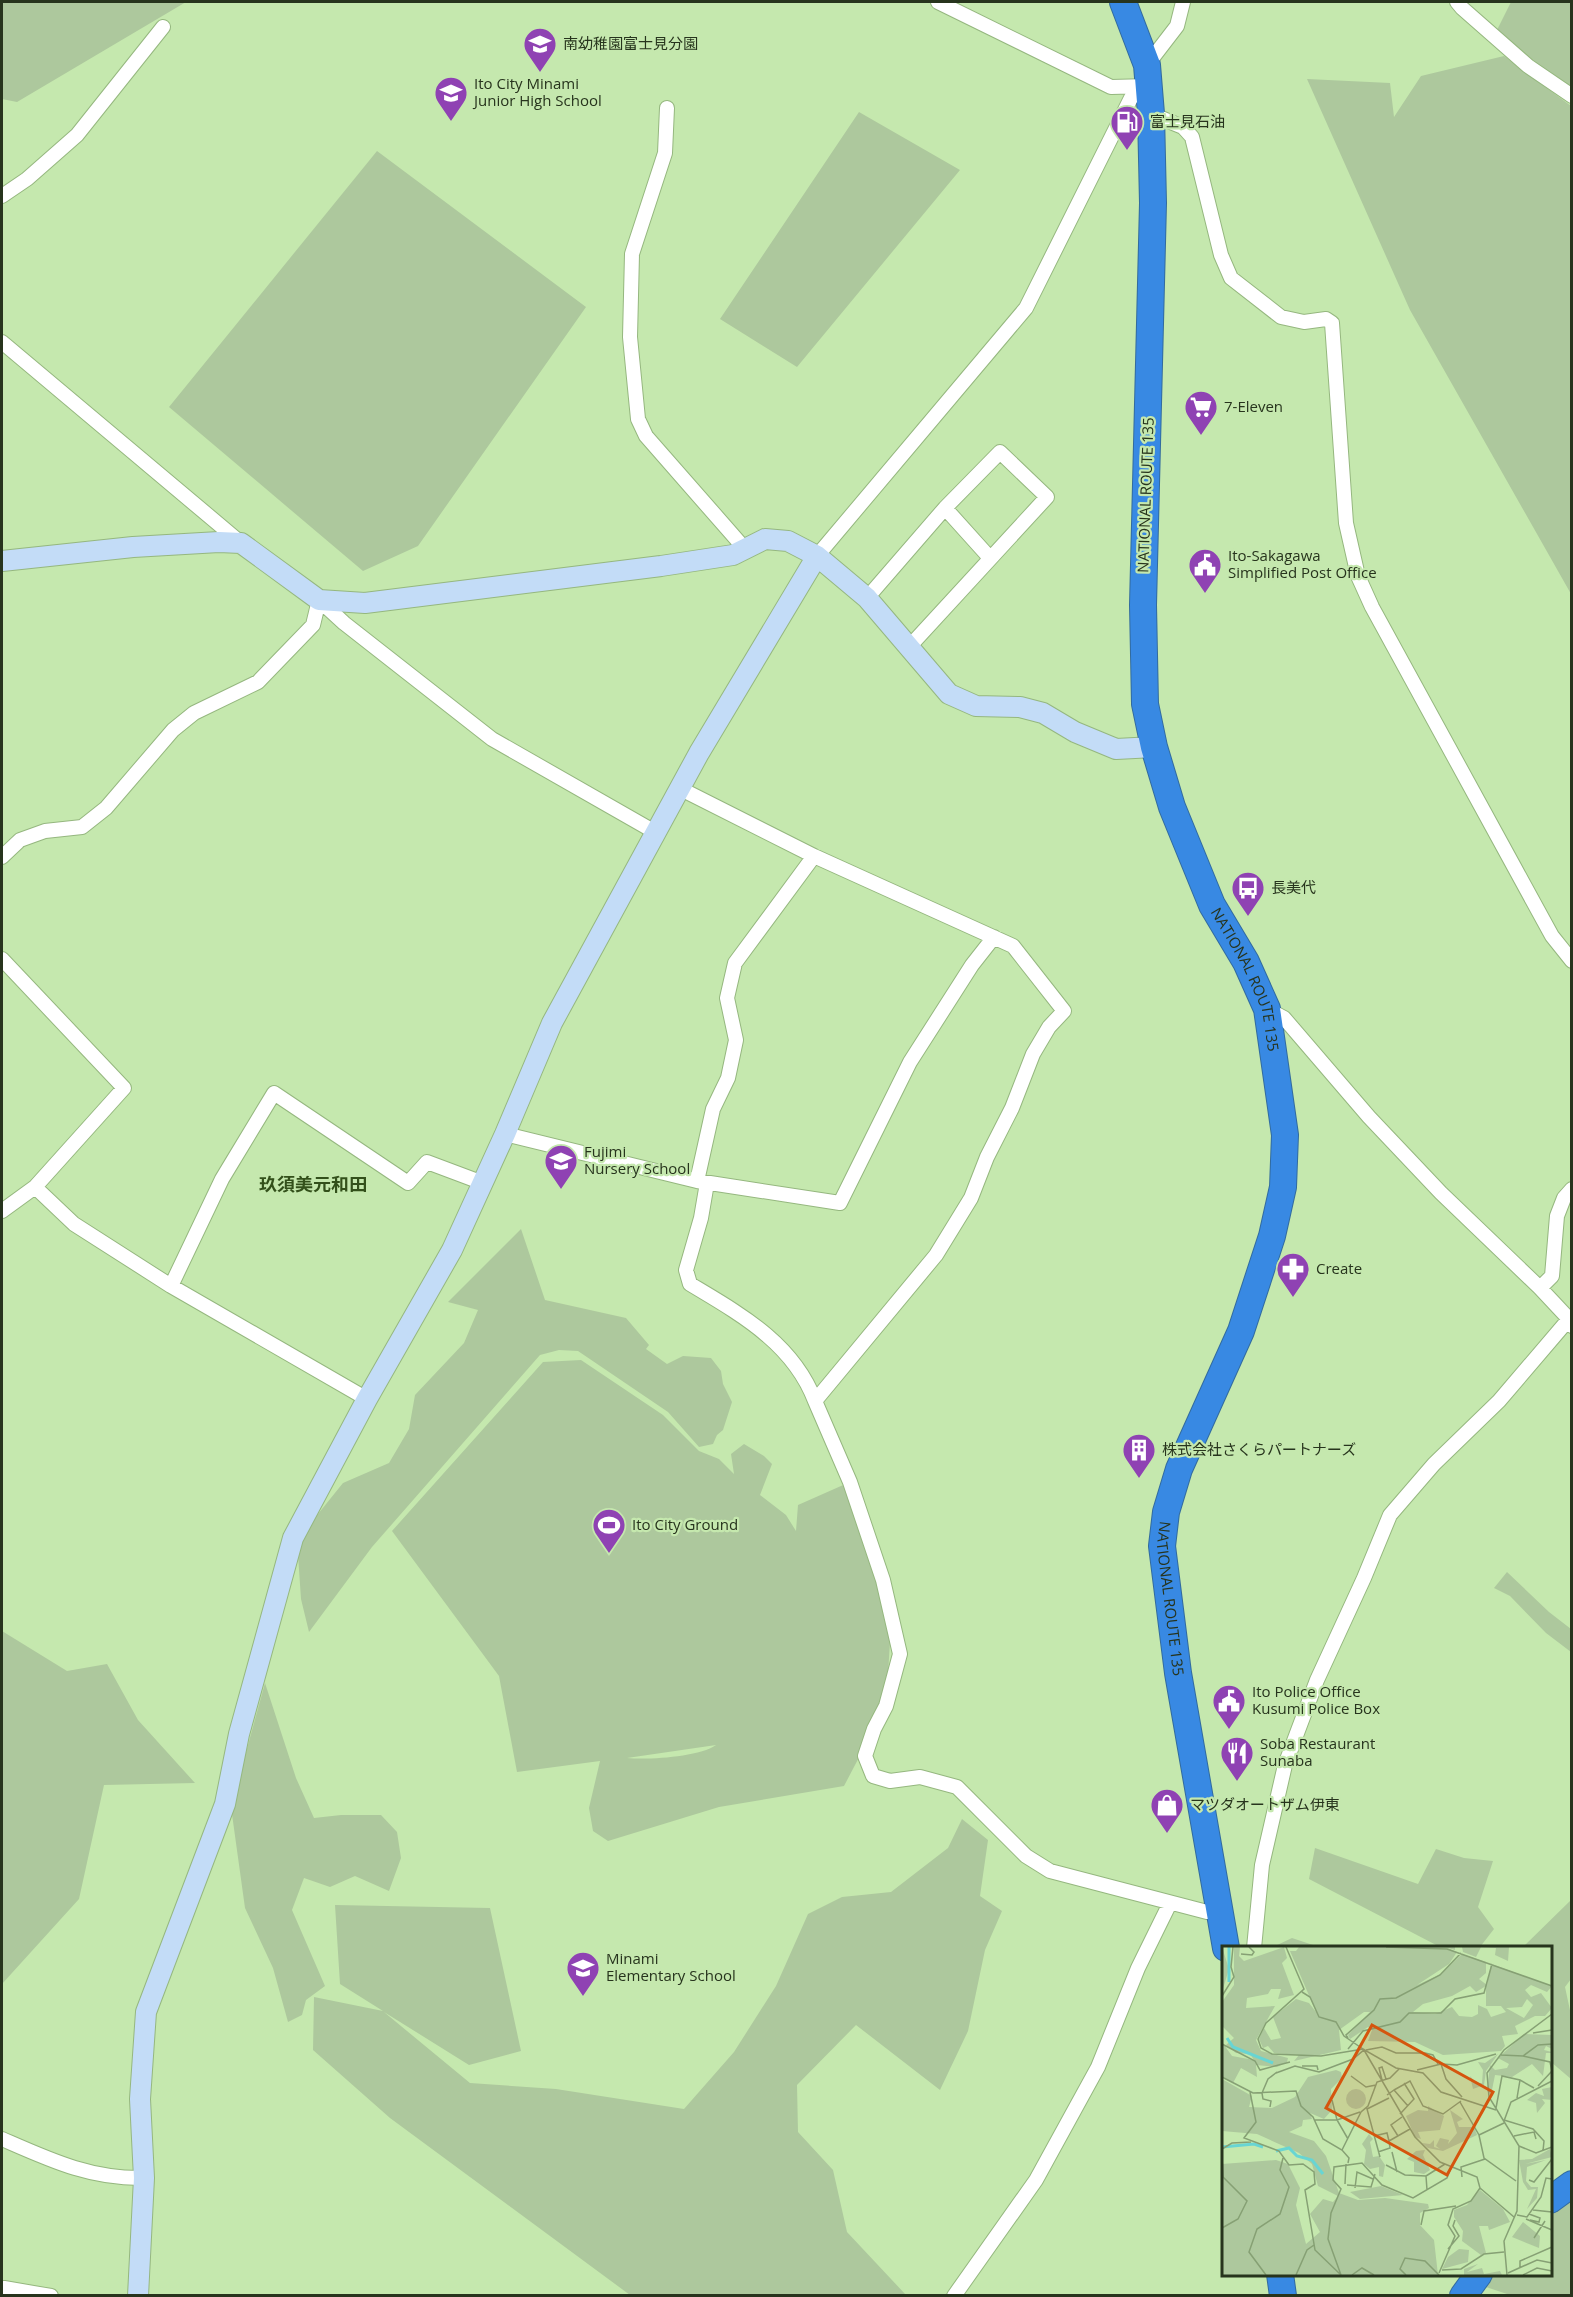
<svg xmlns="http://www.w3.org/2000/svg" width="1573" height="2297" viewBox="0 0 1573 2297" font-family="'Open Sans','Noto Sans JP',sans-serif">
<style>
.green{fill:#adc89d;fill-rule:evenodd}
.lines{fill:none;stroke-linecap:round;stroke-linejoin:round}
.street-casing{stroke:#95b77f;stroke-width:16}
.secondary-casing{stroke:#95b77f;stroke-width:22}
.highway-casing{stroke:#326b9e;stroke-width:28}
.street{stroke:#fff;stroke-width:14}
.secondary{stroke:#c3dcf7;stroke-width:20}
.highway{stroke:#3889e3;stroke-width:26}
.labels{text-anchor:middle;stroke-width:4.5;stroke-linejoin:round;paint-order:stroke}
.poi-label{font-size:15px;fill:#27341d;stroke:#c5e8ae;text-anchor:start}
.street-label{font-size:15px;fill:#27341d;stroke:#c5e8ae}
.quarter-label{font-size:18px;font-weight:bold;fill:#33501b;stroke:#c5e8ae}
.inset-river{fill:none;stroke:#68d5d3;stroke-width:3}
.inset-road{fill:none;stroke:#86a074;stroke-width:1.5}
.view{fill:#d5550e;fill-opacity:0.15;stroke:#d5550e;stroke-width:3}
.inset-edge{fill:none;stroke:#27341d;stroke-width:3}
</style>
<rect width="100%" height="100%" fill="#c5e8ae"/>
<path class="green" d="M 2,2 L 186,2 L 17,102 L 2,99 Z
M 1511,2 L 1571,2 L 1571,102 L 1494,36 Z
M 1504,56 L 1571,106 L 1571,594 L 1410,310 L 1307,79 L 1390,83 L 1394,117 L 1421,76 Z
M 859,112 L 960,170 L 797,367 L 720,319 Z
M 377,151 L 586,307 L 418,546 L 363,571 L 169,407 Z
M 521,1229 L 545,1300 L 626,1318 L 649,1345 L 646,1349 L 667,1364 L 683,1356 L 711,1358 L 721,1371 L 723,1384 L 732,1402 L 723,1430 L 717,1435 L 713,1444 L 699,1447 L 668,1412 L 578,1351 L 559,1350 L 540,1355 L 372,1547 L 309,1632 L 301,1599 L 297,1540 L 343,1483 L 389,1463 L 409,1429 L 415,1395 L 464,1343 L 478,1310 L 448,1302 Z
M 581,1360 L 663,1415 L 699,1451 L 719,1459 L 734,1474 L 731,1454 L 744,1444 L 764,1456 L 772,1464 L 760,1495 L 786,1515 L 796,1531 L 798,1505 L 850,1482 L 892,1610 L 886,1706 L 844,1786 L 719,1807 L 608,1841 L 593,1831 L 589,1808 L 600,1761 L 517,1772 L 499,1676 L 392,1531 L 543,1362 ZM 716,1745 C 699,1757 649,1760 627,1758 Z
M 1507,1572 L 1549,1612 L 1571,1629 L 1571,1652 L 1546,1633 L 1510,1596 L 1494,1588 Z
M 2,1631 L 67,1671 L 107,1664 L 138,1720 L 195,1783 L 104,1785 L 79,1899 L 2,1984 Z
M 265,1683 L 296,1778 L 314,1818 L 341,1815 L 381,1815 L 397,1832 L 401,1858 L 389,1891 L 355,1876 L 330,1887 L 304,1878 L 292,1910 L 325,1986 L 306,2000 L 302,2015 L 288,2022 L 273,1968 L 245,1908 L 231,1807 Z
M 962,1819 L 988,1840 L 980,1896 L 1002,1911 L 985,1950 L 968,2031 L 940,2090 L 856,2025 L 797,2085 L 798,2132 L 833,2170 L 847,2232 L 906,2295 L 630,2295 L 390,2118 L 313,2050 L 314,1997 L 383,2011 L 340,1984 L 335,1905 L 490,1908 L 521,2051 L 469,2065 L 384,2012 L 470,2083 L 556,2089 L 684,2109 L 734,2052 L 776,1986 L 808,1914 L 842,1897 L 891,1892 L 948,1848 Z
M 1315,1848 L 1418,1884 L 1436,1849 L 1464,1858 L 1493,1861 L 1478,1907 L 1494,1929 L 1480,1947 L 1440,1947 L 1309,1879 Z
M 1571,1900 L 1571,1979 L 1565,1987 L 1571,2015 L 1571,2079 L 1551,2062 L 1550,1948 L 1523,1947 Z
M 1292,1938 L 1319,1947 L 1273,1947 Z
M 1571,2193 L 1571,2295 L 1510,2295 L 1483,2286 L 1493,2275 L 1550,2274 L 1551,2208 Z"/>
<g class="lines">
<defs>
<path id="street" d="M 938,2 L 1111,87 L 1149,86
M 1457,2 L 1462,8 L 1528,66 L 1572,96
M 1147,65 L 1177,26 L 1183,2
M 667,108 L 665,153 L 632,254 L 630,337 L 638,419 L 646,436 L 745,549
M 1151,114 L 1183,127 L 1192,137 L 1221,255 L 1231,278 L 1281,317 L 1304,322 L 1326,319 L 1332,323 L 1346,523 L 1358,576 L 1372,607 L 1552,936 L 1572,961
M 2,196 L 27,179 L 77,135 L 163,27
M 2,342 L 241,543
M 945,508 L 990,558
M 817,556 L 1026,308 L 1131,98 L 1149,86
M 867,598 L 945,508 L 1000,452 L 1047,497 L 910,646
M 679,788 L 814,856 L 735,963 L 727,998 L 736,1040 L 728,1078 L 713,1109 L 697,1181
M 814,856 L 1013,946 L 1064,1011 L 1049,1027 L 1033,1054 L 1012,1108 L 987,1157 L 971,1198 L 936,1255 L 815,1401 L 850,1482 L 883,1580 L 900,1654 L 886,1706 L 874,1729 L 865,1756 L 873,1776 L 890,1781 L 920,1777 L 957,1787 L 1026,1856 L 1050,1871 L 1207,1912 L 1219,1908
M 2,857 L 20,840 L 45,831 L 82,827 L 106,808 L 173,730 L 194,713 L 258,682 L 313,625 L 319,600 L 344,623 L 492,739 L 655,832
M 2,959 L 124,1088 L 35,1187 L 2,1211
M 1267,1009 L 1284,1018 L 1369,1117 L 1441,1193 L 1540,1288 L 1569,1319 L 1572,1326
M 505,1134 L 697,1181 L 840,1203 L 910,1062 L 972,965 L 994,937
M 707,1183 L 701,1218 L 686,1270 L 690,1284 C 740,1314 793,1343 815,1401
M 35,1187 L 74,1224 L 171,1286 L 367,1399
M 171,1286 L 222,1179 L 274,1093 L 408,1183 L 427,1162 L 483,1183
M 1540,1288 L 1552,1276 L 1557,1216 L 1564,1198 L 1572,1189
M 1254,1948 L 1262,1865 L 1285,1765 L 1317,1680 L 1364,1578 L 1390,1515 L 1434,1464 L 1499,1401 L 1569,1319
M 2,2139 C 50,2160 90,2179 144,2178
M 2,2290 L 4,2288 L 51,2296
M 954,2296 L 1036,2180 L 1098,2067 L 1138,1968 L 1170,1903"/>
<path id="secondary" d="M 2,561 L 133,547 L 219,542 L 241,543 L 319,600 L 365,603 L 661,566 L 733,555 L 765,539 L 788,541 L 817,556 L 867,598 L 949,694 L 976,706 L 1020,707 L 1043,713 L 1075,732 L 1116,749 L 1154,747
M 138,2296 L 144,2178 L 140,2099 L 146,2012 L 225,1804 L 239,1734 L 293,1538 L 367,1399 L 452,1250 L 505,1134 L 552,1023 L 699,753 L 817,556"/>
<g id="highway">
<path id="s1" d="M 1123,2 L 1147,65 L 1151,114 L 1153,203 L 1143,605 L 1145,704 L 1154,747 L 1172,807 L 1212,905 L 1246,962 L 1267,1009 L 1285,1135 L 1283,1187 L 1272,1236 L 1241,1331 L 1179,1469 L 1166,1512 L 1162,1546 L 1178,1673 L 1226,1948"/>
<path d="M 1550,2200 L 1572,2184"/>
<path d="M 1280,2274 L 1283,2296"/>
<path d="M 1463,2296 L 1479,2274"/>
</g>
</defs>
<use href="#street" class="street-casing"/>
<use href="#secondary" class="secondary-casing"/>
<use href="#highway" class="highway-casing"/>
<use href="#street" class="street"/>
<use href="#secondary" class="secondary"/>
<use href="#highway" class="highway"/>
</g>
<defs>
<symbol id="school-pin" viewBox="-11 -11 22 30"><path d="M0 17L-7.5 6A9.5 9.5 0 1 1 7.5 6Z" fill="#8f42b3" stroke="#c5e8ae"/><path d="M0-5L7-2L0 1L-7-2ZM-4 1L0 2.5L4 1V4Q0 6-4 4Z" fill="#fff"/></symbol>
<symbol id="fuel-pin" viewBox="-11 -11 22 30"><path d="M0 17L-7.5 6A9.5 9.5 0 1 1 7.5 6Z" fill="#8f42b3" stroke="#c5e8ae"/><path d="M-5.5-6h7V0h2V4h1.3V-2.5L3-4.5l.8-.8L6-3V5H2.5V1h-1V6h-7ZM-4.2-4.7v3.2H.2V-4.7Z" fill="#fff"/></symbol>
<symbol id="supermarket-pin" viewBox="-11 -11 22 30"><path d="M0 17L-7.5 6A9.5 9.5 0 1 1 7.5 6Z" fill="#8f42b3" stroke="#c5e8ae"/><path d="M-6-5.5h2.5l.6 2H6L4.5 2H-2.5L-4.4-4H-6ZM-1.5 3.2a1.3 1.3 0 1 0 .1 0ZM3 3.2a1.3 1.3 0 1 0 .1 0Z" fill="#fff"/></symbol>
<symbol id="civic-pin" viewBox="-11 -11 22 30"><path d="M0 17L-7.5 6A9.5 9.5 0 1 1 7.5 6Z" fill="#8f42b3" stroke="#c5e8ae"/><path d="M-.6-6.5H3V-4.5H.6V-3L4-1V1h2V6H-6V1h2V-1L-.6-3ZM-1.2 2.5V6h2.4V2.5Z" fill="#fff"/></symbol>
<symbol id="bus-pin" viewBox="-11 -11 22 30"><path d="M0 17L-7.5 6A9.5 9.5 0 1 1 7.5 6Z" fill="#8f42b3" stroke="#c5e8ae"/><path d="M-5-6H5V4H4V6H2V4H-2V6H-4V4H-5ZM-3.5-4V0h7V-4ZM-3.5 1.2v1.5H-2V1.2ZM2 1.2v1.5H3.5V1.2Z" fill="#fff"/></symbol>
<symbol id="pharmacy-pin" viewBox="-11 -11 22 30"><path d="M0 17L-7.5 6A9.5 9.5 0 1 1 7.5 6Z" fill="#8f42b3" stroke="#c5e8ae"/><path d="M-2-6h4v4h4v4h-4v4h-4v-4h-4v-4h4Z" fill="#fff"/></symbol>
<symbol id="building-pin" viewBox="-11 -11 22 30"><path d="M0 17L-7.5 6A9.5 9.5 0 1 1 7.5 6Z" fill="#8f42b3" stroke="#c5e8ae"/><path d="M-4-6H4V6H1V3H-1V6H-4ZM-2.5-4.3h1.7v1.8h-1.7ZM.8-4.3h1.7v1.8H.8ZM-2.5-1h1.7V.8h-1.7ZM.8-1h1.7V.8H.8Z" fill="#fff"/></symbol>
<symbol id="stadium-pin" viewBox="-11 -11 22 30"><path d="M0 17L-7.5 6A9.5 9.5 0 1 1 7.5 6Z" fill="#8f42b3" stroke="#c5e8ae"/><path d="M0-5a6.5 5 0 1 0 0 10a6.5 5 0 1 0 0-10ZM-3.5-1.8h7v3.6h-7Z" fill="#fff"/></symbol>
<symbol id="restaurant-pin" viewBox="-11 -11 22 30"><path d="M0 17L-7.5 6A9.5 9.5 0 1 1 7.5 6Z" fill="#8f42b3" stroke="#c5e8ae"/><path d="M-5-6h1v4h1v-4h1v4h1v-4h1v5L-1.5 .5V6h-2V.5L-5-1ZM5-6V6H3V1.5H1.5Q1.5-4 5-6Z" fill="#fff"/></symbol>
<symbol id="shop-pin" viewBox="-11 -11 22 30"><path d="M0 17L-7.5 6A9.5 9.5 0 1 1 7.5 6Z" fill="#8f42b3" stroke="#c5e8ae"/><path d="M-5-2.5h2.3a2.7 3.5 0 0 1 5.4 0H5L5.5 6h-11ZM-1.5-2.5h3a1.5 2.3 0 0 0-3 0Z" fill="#fff"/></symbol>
</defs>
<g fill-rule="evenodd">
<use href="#school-pin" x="521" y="25" width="38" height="52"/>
<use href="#school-pin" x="432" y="74" width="38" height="52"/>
<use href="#fuel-pin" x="1108" y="103" width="38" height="52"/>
<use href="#supermarket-pin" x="1182" y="388" width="38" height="52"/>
<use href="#civic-pin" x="1186" y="546" width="38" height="52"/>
<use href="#bus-pin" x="1229" y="869" width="38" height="52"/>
<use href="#school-pin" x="542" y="1142" width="38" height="52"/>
<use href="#pharmacy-pin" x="1274" y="1250" width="38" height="52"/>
<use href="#building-pin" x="1120" y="1431" width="38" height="52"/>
<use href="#stadium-pin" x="590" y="1506" width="38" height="52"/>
<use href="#civic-pin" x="1210" y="1682" width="38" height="52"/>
<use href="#restaurant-pin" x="1218" y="1734" width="38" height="52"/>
<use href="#shop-pin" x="1148" y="1786" width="38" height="52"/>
<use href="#school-pin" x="564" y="1949" width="38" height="52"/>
</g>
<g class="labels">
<g class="poi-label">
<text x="563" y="49">南幼稚園富士見分園</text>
<text x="474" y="89">Ito City Minami<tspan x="474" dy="17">Junior High School</tspan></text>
<text x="1150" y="127">富士見石油</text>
<text x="1224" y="412">7-Eleven</text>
<text x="1228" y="561">Ito-Sakagawa<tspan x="1228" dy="17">Simplified Post Office</tspan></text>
<text x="1271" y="893">長美代</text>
<text x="584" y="1157">Fujimi<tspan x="584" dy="17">Nursery School</tspan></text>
<text x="1316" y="1274">Create</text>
<text x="1162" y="1455">株式会社さくらパートナーズ</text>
<text x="632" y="1530">Ito City Ground</text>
<text x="1252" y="1697">Ito Police Office<tspan x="1252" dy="17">Kusumi Police Box</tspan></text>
<text x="1260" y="1749">Soba Restaurant<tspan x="1260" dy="17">Sunaba</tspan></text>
<text x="1190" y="1810">マツダオートザム伊東</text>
<text x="606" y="1964">Minami<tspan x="606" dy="17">Elementary School</tspan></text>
</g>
<g class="street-label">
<text transform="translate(1146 495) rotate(-88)" y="5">NATIONAL ROUTE 135</text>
<text dy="5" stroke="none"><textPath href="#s1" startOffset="1002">NATIONAL ROUTE 135</textPath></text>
<text dy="5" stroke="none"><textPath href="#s1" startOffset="1650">NATIONAL ROUTE 135</textPath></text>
</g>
<g class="quarter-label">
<text x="313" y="1191">玖須美元和田</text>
</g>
</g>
<g transform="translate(1222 1946)">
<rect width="330" height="330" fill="#c5e8ae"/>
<path d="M 0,1 L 7,23 L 0,46 ZM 12,1 L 18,1 L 17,10 L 22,15 L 62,1 L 65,12 L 60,17 L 72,49 L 56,53 L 59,43 L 49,43 L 46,48 L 25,52 L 24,62 L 53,60 L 34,94 L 39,105 L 66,112 L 65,116 L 55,121 L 34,119 L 35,131 L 19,122 L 11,137 L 0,130 L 0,96 L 10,110 L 32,114 L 28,108 L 14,107 L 4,99 L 12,92 L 0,80 L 0,56 L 12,39 ZM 77,1 L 233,1 L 233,4 L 226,2 L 235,6 L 227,18 L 195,39 L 219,28 L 240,8 L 264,16 L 264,27 L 257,33 L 265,39 L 269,18 L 330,40 L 325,46 L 309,39 L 303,44 L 309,51 L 319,47 L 330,62 L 323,70 L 313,70 L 293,80 L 296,88 L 280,90 L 283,100 L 279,105 L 221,109 L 193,96 L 146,95 L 150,84 L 146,81 L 128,93 L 126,89 L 148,66 L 142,66 L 117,84 L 119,104 L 72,115 L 77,109 L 52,107 L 46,100 L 41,102 L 37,93 L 42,82 L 49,94 L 59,92 L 51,71 L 74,53 L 87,57 L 94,66 L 68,5 L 74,5 ZM 248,40 L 254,46 L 264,40 L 264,60 L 279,60 L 284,66 L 269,71 L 265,63 L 256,59 L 256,68 L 250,71 L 237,70 L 230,61 L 213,68 L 191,66 L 201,58 L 230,50 ZM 305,53 L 311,59 L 302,72 L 284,62 L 300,61 ZM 240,1 L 287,1 L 286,15 L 273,9 L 274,2 L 259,1 L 254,11 L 241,6 ZM 302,88 L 330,89 L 330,103 L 324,100 L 322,104 L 330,106 L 330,115 L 329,107 L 324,107 L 321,130 L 310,118 L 290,131 L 273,129 L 269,149 L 265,145 L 268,119 L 273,124 L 285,122 L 287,118 L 276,112 ZM 276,108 L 264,125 L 262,139 L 251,143 L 248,130 L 254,137 L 260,137 L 261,124 L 256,116 L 263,117 ZM 114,124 L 119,126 L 120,132 L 109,143 L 110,164 L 102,173 L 88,167 L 90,173 L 81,174 L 80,180 L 67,186 L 92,195 L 104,210 L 117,247 L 136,254 L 163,252 L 206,258 L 207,262 L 198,267 L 198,279 L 212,294 L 216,329 L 0,329 L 0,218 L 54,214 L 66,218 L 78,242 L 74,259 L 84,298 L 98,286 L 88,268 L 101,253 L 111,256 L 116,250 L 96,240 L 90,218 L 77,207 L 35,188 L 0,185 L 0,133 L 30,150 L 27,161 L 50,162 L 73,151 L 86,131 ZM 330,141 L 330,154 L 320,153 L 323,157 L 315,167 L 314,157 L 305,154 L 314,147 L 322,150 L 320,143 ZM124 153a10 10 0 1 1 20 0a10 10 0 1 1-20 0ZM 206,160 L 222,170 L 218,184 L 196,186 L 199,193 L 193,191 L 184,170 L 196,164 L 206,165 ZM 228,164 L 241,173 L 235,176 L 237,181 L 252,181 L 255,189 L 221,205 L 206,202 L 200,197 L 208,198 L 212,194 L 212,201 L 218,203 L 214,200 L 218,192 L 227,194 L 226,198 L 235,187 ZM 147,188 L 151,193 L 148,196 L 151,211 L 157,210 L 163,219 L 161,231 L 157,230 L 157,221 L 148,223 L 142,218 L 144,204 L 140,198 ZM 328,203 L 330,211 L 303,218 L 324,214 L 305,221 L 304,235 L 309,241 L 316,241 L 315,252 L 305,263 L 314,243 L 306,244 L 301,236 L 297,214 L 310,213 ZM 203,204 L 201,209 L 208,224 L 202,228 L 192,226 L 192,216 L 185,213 L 194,205 ZM 159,240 L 181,249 L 138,253 L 128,246 ZM 258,244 L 281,263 L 288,276 L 267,284 L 266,280 L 257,280 L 264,307 L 259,309 L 240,295 L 241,285 L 232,271 L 232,264 L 245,259 ZM 301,276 L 318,290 L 317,302 L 290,291 ZM 237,303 L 247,304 L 246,316 L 220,323 L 226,311 ZM 256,318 L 245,326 L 260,322 L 262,328 L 278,325 L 280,329 L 242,329 L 242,323 Z" fill="#adc89d" fill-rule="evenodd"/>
<path class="inset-river" d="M 7,1 L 7,36M 5,92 L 11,101 L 51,117M 0,201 L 32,198 L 41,201M 54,205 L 67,202 L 75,210 L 90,214 L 101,228"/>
<path class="inset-road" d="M 64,1 L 82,43 L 44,77 L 36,93 L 39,102 L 50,108 L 99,110 L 141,103 L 174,122 L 201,127 L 219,146 L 274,164M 164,1 L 225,3 L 330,40M 19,8 L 30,9 L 32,6 L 27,1M 80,46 L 88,51 L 97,71 L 114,76 L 122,90 L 141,103M 0,50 L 12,31 L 9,21 L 11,1M 311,87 L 330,84M 126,92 L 124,89 L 152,64 L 158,53 L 174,52 L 218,29 L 239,7M 0,98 L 33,115 L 38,124 L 68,116M 126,103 L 141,85 L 178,76 L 187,67 L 219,67 L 233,53 L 262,47 L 270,18M 144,104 L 160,101 L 174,107 L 203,107 L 211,109 L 216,118M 279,109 L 301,110 L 316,99 L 330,98M 301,110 L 328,116 L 330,125 L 316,140M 219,118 L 224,133 L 240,151M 80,120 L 95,120 L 96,124M 195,124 L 219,118 L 235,119 L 274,108M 54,127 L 73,120 L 97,126 L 131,113 L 142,104 L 193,191 L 218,216 L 255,231 L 258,242 L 249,255 L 231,263 L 226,279 L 233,290 L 217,327M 129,130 L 144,141 L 154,139M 0,131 L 31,147 L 74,145 L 79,160 L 91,171 L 101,193 L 120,204 L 127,212 L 126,217M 160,134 L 157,122 L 160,121 L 164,133M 172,144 L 188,135 L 201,160 L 221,168 L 239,155M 28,146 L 34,176 L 22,192 L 57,205 L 67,219 L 81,218 L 92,226 L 93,238 L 83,244 L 93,304 L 119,329M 165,149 L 172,144 L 186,160M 295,152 L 298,134M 110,154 L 115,174 L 126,193M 238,156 L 257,189 L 262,212 L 294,235M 48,161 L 49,155 L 41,153 L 40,147 L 46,133 L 55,126M 274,162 L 280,130 L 298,134 L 312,142M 178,168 L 192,153 L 182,137M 92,174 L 115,174 L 138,166M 282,174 L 311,183 L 322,195 L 321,205M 282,175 L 289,156 L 330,135M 257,189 L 282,177M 152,190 L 165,187 L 167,195 L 168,202 L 156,206M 176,190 L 169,179 L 180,171M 292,190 L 312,186 L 314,193M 167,195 L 188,183M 297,200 L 314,207 L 330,201M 0,203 L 10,197 L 29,196M 120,204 L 139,166 L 146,160 L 155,136 L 168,132 L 177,123M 170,206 L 175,226M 0,211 L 1,231 L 25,255 L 16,273 L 0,282M 158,211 L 145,163 L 167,152M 164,219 L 183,229 L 204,230M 240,231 L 239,221 L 263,213M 307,234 L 312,236 L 330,213M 123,238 L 124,218M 125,239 L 149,241 L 153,228M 133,242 L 135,226 L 151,233M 258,242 L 292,271M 205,244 L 204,230 L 223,218M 311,264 L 330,266M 307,268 L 318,272 L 317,276 L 308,274M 295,269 L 305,271 L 319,251 L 324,232 L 330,233M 304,273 L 330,284M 199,279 L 202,265 L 234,260M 312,292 L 323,275M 226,303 L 237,290 L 231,280 L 233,274M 298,322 L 298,315 L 330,301M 220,324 L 239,323 L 262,308 L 282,306M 286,327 L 315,314 L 330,317M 44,329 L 27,306 L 35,283 L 58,268 L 67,241 L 58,224 L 61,212M 74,329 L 85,304 L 92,299M 119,329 L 106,293 L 109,267 L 119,243 L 111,234 L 112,221 L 140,217 L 160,239 L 191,252 L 225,232 L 229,222M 130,329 L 140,322 L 152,329M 184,329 L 178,323 L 183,312 L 203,315 L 217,329M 285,329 L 282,295 L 295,265 L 297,200 L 267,151 L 265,127 L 282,104 L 330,68M 301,329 L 315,322 L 330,325"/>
<path class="view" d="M 150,79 L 271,146 L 225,229 L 104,162 Z"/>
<rect width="330" height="330" class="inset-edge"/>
</g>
<rect width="1573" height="2297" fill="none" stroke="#27341d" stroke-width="6"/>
</svg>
